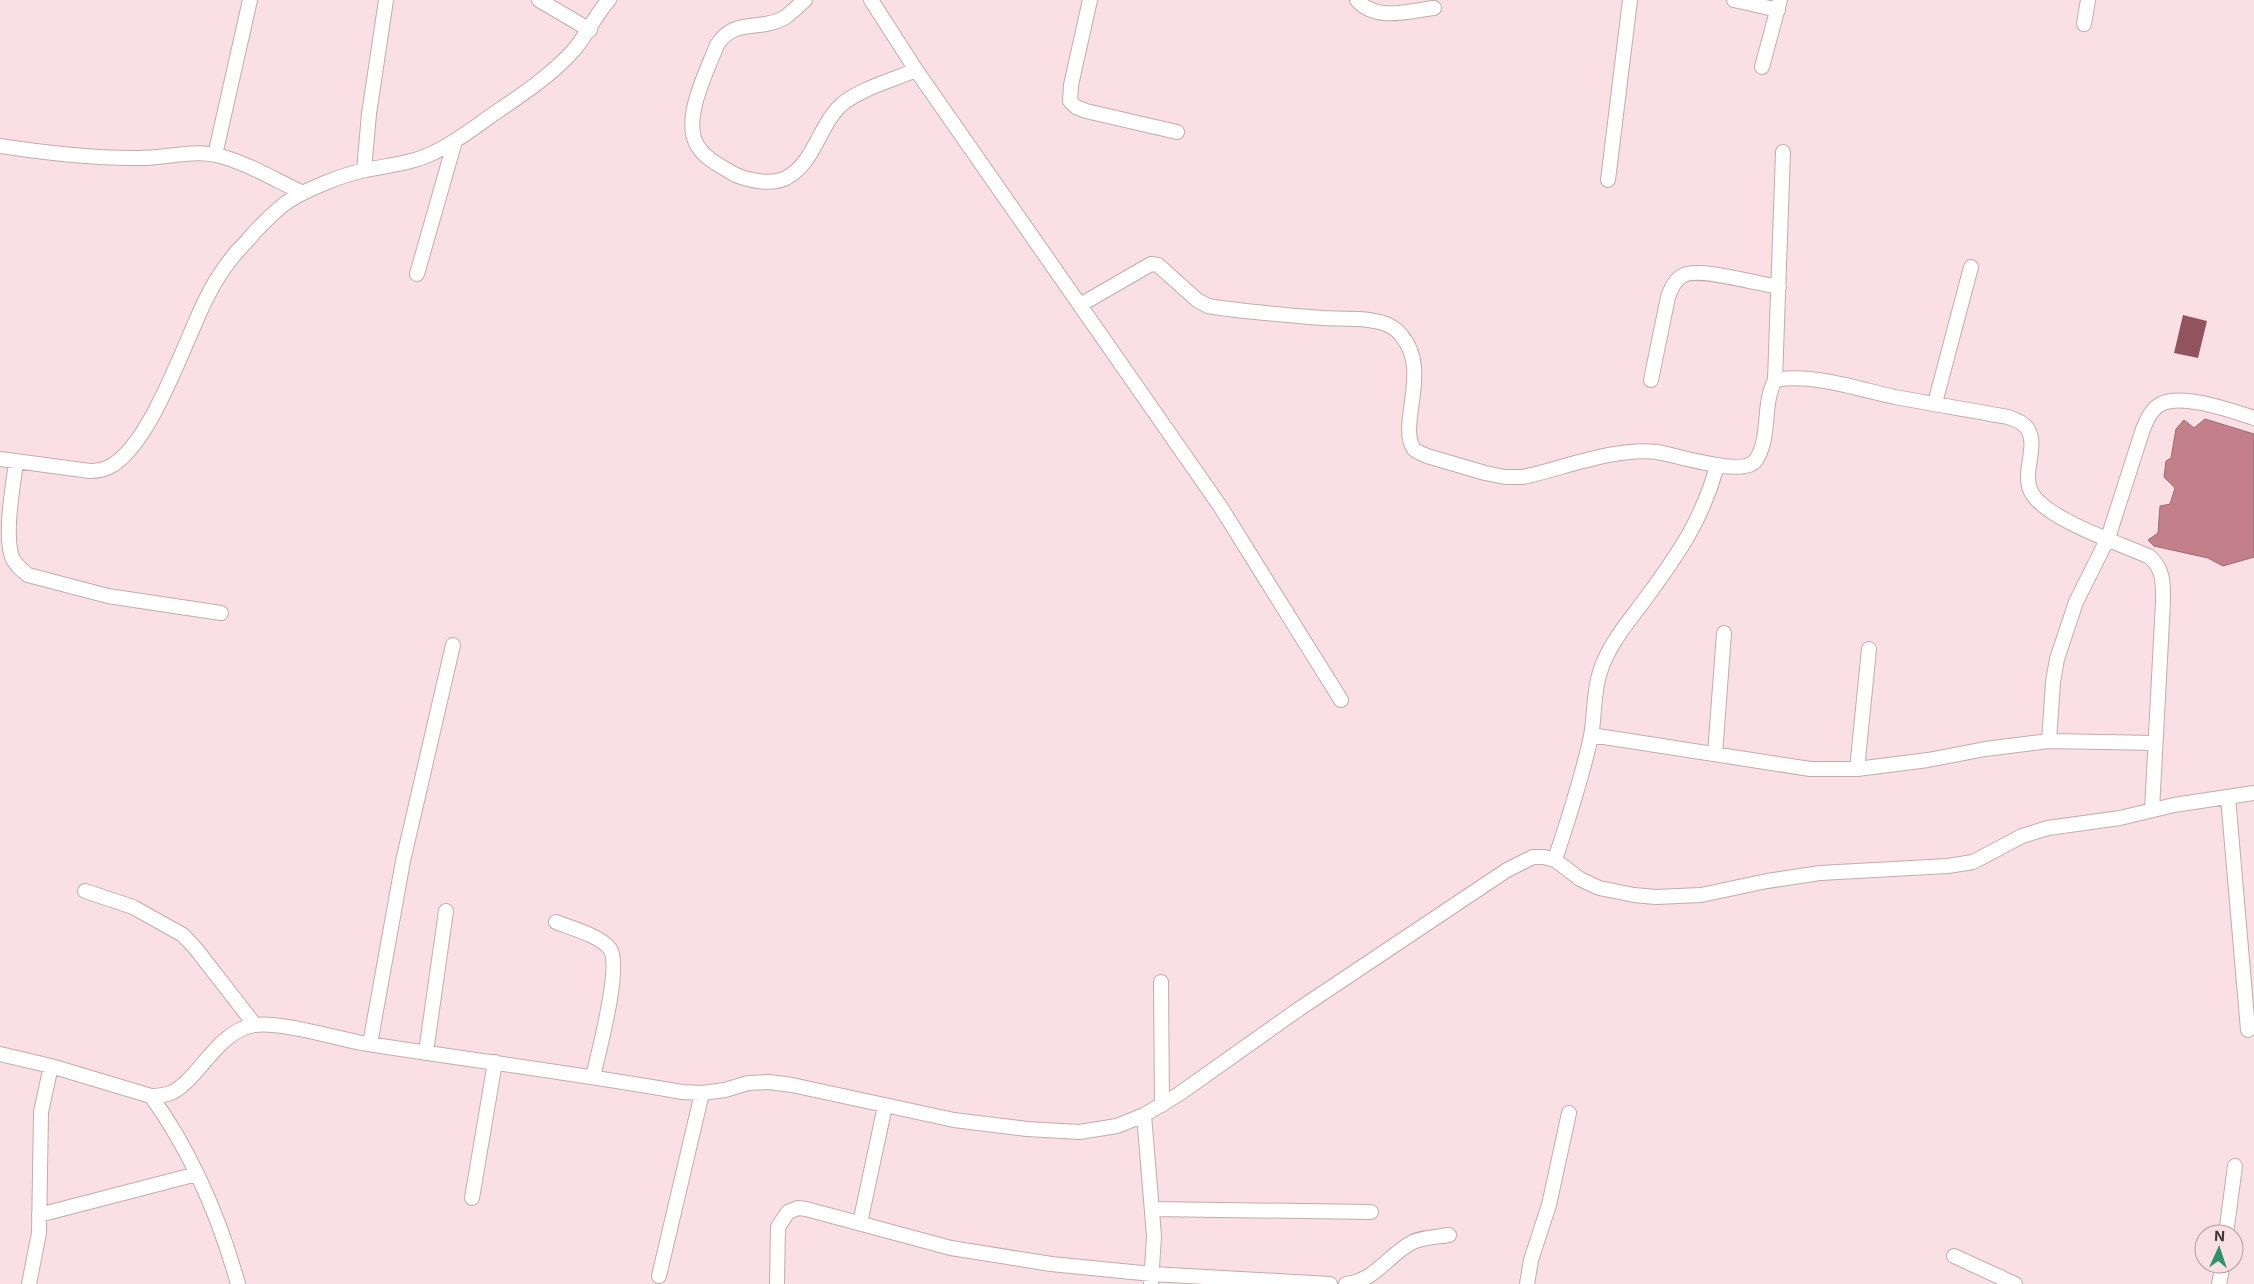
<svg xmlns="http://www.w3.org/2000/svg" width="2254" height="1284" viewBox="0 0 2254 1284" font-family="Inter,sans-serif">
<style>
.water{fill:#c3808b;stroke:#9b6a72}
.building{fill:#91535e}
.lines{fill:none;stroke-linecap:round;stroke-linejoin:round}
.minor-casing{stroke:#c3abae;stroke-width:16}
.minor{stroke:#fff;stroke-width:14}
</style>
<rect width="100%" height="100%" fill="#fae0e4"/>
<path class="water" d="M 2205,419 L 2254,434 L 2254,557 L 2223,566 L 2208,558 L 2154,546 L 2148,540 L 2158,533 L 2160,506 L 2170,504 L 2175,488 L 2164,477 L 2166,461 L 2171,458 L 2176,429 L 2184,420 L 2194,428 Z"/>
<path class="building" d="M 2183,315 L 2207,321 L 2198,358 L 2174,353 Z"/>
<g class="lines">
<defs>
<path id="minor" d="M 539,0 L 590,30
M 805,0 C 798,6 791,13 784,18 C 758,32 735,17 717,45 C 707,71 683,117 696,143 C 703,158 721,166 734,174 C 748,181 772,185 786,178 C 814,163 818,129 838,108 C 855,90 893,80 916,70
M 871,0 L 916,70 L 1220,506 L 1341,700
M 1090,0 L 1071,85 L 1070,101 L 1076,107 L 1086,111 L 1177,132
M 1357,0 C 1376,22 1409,11 1434,8
M 1734,0 L 1778,10
M 2084,24 L 2088,0
M 1762,67 L 1780,0
M 0,146 C 46,153 94,159 140,158 C 165,158 191,150 216,155 C 246,162 275,180 303,193
M 215,155 L 250,0
M 364,170 L 369,114 L 386,0
M 1608,180 L 1630,0
M 417,274 L 455,141
M 1080,305 L 1151,264 L 1158,265 L 1197,300 L 1208,306 C 1245,312 1284,315 1322,318 C 1342,319 1366,317 1386,324 C 1391,326 1398,331 1401,335 C 1432,370 1397,425 1414,449 C 1417,452 1423,454 1427,456 L 1485,473 L 1505,477 L 1523,477 C 1564,468 1615,447 1657,452 C 1676,455 1744,478 1756,460 C 1771,437 1762,404 1775,380 C 1813,373 1858,389 1895,397 C 1932,404 1970,410 2008,417 C 2014,419 2023,422 2027,428 C 2040,447 2019,475 2033,495 C 2051,521 2119,543 2150,557 C 2164,570 2163,584 2163,602 L 2152,810
M 1651,380 L 1668,297 C 1671,288 1675,279 1684,275 C 1700,267 1758,284 1779,287
M 1775,380 L 1783,152
M 1935,403 L 1971,267
M 0,459 L 90,471 C 97,471 104,470 111,466 C 152,443 185,340 207,297 C 217,277 230,258 246,242 C 257,229 270,216 283,205 C 301,191 344,174 366,170 C 390,165 414,163 435,152 C 456,142 474,128 492,115 C 520,96 549,77 572,52 C 587,36 594,16 609,0
M 16,462 C 13,487 4,534 12,557 C 15,565 22,570 28,575 L 108,596 L 221,613
M 1591,735 L 1810,769 L 1857,769 L 1928,760 L 1985,749 L 2049,741 L 2155,743
M 2049,741 L 2053,682 L 2057,659 L 2076,602 L 2108,538 L 2143,429 C 2147,420 2151,409 2161,404 C 2183,393 2232,411 2254,418
M 1715,754 L 1724,633
M 1857,769 L 1869,649
M 2228,797 L 2248,1030
M 1555,860 C 1568,819 1582,779 1591,736 C 1595,715 1593,693 1600,672 C 1608,645 1629,621 1646,598 C 1679,553 1702,520 1717,466
M 85,891 L 133,907 L 183,935 L 196,949 L 255,1025
M 556,922 C 571,928 601,936 610,949 C 622,967 598,1054 593,1077
M 1161,982 L 1162,1105
M 370,1044 L 403,861 L 453,645
M 426,1052 L 446,911
M 0,1054 L 51,1066 L 151,1096 C 158,1096 166,1095 173,1092 C 201,1076 217,1032 254,1025 C 279,1021 335,1038 362,1043 C 469,1060 575,1073 682,1092 L 702,1093 L 725,1090 L 748,1083 L 769,1082 L 792,1085 L 954,1120 L 1027,1129 L 1079,1132 L 1117,1126 L 1144,1115 L 1179,1094 L 1299,1009 L 1507,870 L 1533,857 L 1544,857 L 1555,860 L 1580,879 L 1599,888 L 1634,895 L 1656,897 L 1701,895 L 1767,881 L 1820,873 L 1948,866 L 1973,862 L 2022,836 L 2048,828 L 2120,818 L 2174,805 L 2254,793
M 151,1096 C 192,1153 219,1216 238,1284
M 1144,1115 L 1154,1236 L 1151,1284
M 472,1198 L 495,1062
M 1152,1209 L 1371,1212
M 39,1215 L 197,1174
M 860,1223 L 885,1106
M 2226,1234 L 2235,1166
M 1954,1256 L 2015,1284
M 659,1276 L 702,1093
M 29,1284 L 39,1233 L 41,1112 L 51,1066
M 777,1284 L 778,1227 L 788,1212 L 798,1208 L 806,1209 L 951,1248 L 1051,1264 L 1152,1274 L 1330,1284
M 1346,1284 C 1376,1280 1386,1257 1411,1243 C 1421,1237 1437,1237 1449,1235
M 1527,1284 L 1531,1260 L 1549,1205 L 1569,1113
M 2219,1284 L 2223,1264"/>
</defs>
<use href="#minor" class="minor-casing"/>
<use href="#minor" class="minor"/>
</g>
<g transform="translate(2219 1249) rotate(3)"><circle r="24" fill="#fae0e4" stroke="#af9c9f"/>
<path d="M0-4L9 19L0 12L-9 19Z" fill="#2e916b"/>
<text y="-8" font-size="14" font-weight="bold" text-anchor="middle" fill="#3f3637">N</text>
</g>
</svg>
